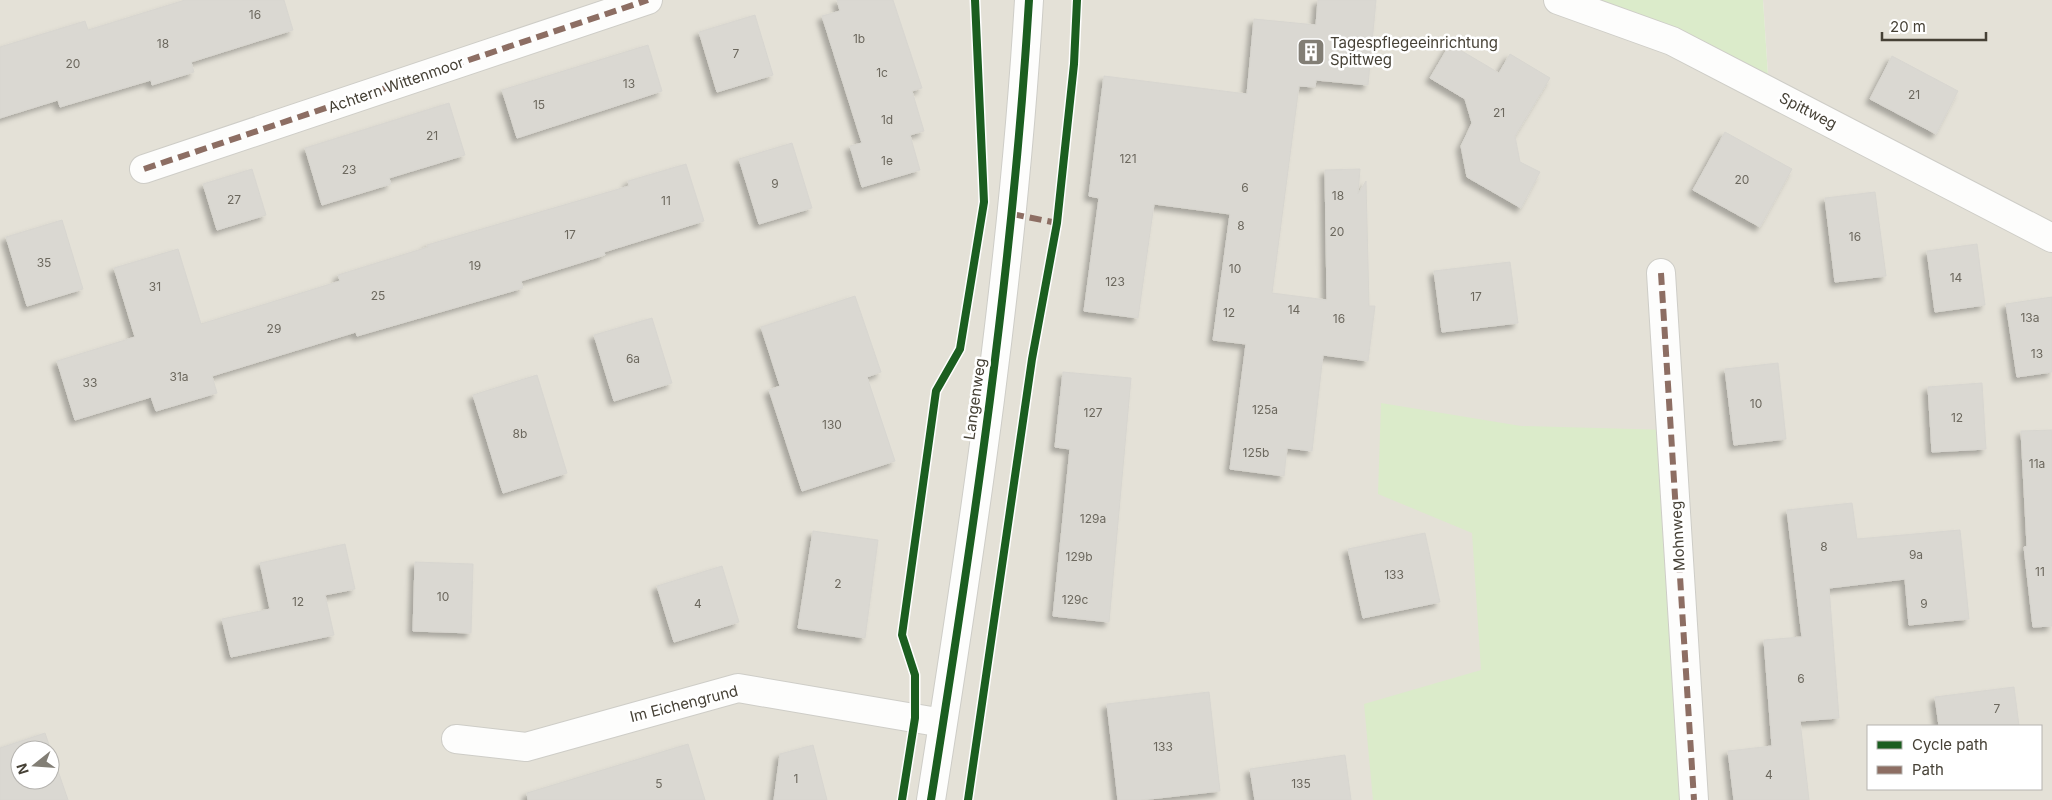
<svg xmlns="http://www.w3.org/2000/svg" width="2052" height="800" viewBox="0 0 2052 800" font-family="Inter,sans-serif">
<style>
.residential{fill:#e4e1d7;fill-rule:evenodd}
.green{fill:#dbebca}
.building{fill:#dad8d2;stroke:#d8d6d0;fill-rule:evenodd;filter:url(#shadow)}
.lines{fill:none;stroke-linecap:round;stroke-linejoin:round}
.street-casing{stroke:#cecdc7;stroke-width:30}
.street{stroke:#fdfdfc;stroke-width:28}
.quiet{stroke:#8d6e63;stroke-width:6;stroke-dasharray:12 6;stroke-linecap:butt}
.cycleway-casing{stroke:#fff;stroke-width:11}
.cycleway{stroke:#1b5e20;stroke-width:8}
.labels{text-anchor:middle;stroke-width:5;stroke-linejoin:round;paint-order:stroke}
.number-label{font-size:12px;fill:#6c685e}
.poi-label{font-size:15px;fill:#464136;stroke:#fff;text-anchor:start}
.street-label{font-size:15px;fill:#464136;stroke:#fff}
</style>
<defs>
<filter id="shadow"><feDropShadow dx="-4.5" dy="4.5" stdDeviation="2.5" flood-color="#0004"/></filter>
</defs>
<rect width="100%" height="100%" fill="#f0efea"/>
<path class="residential" d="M 0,0 L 1557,0 L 1769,90 L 1763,0 L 2052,0 L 2052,800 L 0,800 ZM 1868,726 L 2041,726 L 2041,789 L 1868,789 ZM 20,750 L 50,750 L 50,780 L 20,780 Z"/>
<path class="green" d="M 1558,0 L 1763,0 L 1769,91 Z
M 1381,403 L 1521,426 L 1671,430 L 1694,800 L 1373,800 L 1364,704 L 1481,670 L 1472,533 L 1378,494 Z"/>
<path class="building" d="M 185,0 L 284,0 L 293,30 L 191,62 L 194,72 L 152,85 L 151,80 L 60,107 L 58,100 L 0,118 L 0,47 L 85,21 L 88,30 Z
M 837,0 L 893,0 L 922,88 L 912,91 L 924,131 L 910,135 L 920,170 L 862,187 L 850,146 L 862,143 L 822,16 L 840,11 Z
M 1318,0 L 1376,0 L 1368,85 L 1316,80 L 1315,87 L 1299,86 L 1272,293 L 1327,300 L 1325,170 L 1360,169 L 1358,194 L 1366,181 L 1369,306 L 1375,306 L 1368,361 L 1323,355 L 1312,451 L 1287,448 L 1284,476 L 1230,469 L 1246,344 L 1213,340 L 1230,214 L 1154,204 L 1138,318 L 1084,311 L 1099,198 L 1089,196 L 1104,76 L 1247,94 L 1254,19 L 1316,25 Z
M 755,15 L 773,75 L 717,92 L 699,32 Z
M 1450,44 L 1499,73 L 1510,54 L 1550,78 L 1515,136 L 1520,162 L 1540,172 L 1521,208 L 1467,177 L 1461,146 L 1472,123 L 1465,99 L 1430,78 Z
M 648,45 L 662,91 L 517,138 L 502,90 Z
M 1892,56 L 1958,91 L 1936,134 L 1870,99 Z
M 449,103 L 465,155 L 389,178 L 391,184 L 322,205 L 305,148 Z
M 1725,132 L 1792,169 L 1760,227 L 1693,190 Z
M 792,143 L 812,208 L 759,224 L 739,159 Z
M 686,164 L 704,221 L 604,252 L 605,255 L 521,281 L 523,288 L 357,336 L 356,332 L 212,376 L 217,393 L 156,411 L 151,397 L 75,420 L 57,361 L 135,337 L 114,268 L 178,249 L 201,324 L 340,281 L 338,275 L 428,247 L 427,245 L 629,186 L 628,181 Z
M 252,169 L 266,215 L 217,230 L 203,184 Z
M 1875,192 L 1886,276 L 1835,282 L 1825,198 Z
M 62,220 L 83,289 L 27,306 L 6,237 Z
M 1977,244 L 1985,305 L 1935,312 L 1927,251 Z
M 1510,262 L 1518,323 L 1442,332 L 1434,271 Z
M 855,296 L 881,372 L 867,377 L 895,461 L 802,491 L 769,390 L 780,386 L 761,327 Z
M 2052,297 L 2052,372 L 2017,377 L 2006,304 Z
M 652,318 L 672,383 L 614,401 L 594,335 Z
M 1778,363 L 1786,439 L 1734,445 L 1725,369 Z
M 1063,372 L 1131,378 L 1109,622 L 1053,616 L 1070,449 L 1055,447 Z
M 537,375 L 567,473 L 503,493 L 473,395 Z
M 1982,383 L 1986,449 L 1932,452 L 1928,387 Z
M 2052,430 L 2052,626 L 2033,627 L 2024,547 L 2027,546 L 2021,431 Z
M 1852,503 L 1857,539 L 1960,530 L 1969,619 L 1909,625 L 1905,579 L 1829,588 L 1839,718 L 1800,721 L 1809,800 L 1734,800 L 1728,751 L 1772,746 L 1764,640 L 1802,637 L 1787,510 Z
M 813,531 L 878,540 L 865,638 L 798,628 Z
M 1425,533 L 1440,602 L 1363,618 L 1348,549 Z
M 345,544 L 355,589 L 325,595 L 334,635 L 231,657 L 222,619 L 270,609 L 260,563 Z
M 415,562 L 473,564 L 471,633 L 413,631 Z
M 722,566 L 739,622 L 674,642 L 657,586 Z
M 2014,687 L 2019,726 L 1939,726 L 1935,697 Z
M 1209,692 L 1220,791 L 1141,800 L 1118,800 L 1107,704 Z
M 45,733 L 68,800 L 0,800 L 0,748 ZM 20,750 L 50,750 L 50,780 L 20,780 Z
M 688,744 L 705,800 L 528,800 L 527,793 Z
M 813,745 L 827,800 L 774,800 L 780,754 Z
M 1345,755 L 1351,800 L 1255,800 L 1250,769 Z"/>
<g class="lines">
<defs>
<path id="street" d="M 1558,0 L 1672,41 L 2052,238
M 144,169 L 648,0
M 1661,273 L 1694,800
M 456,739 L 526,747 L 738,688 L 943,723
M 931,800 C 973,535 1013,268 1029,0"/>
</defs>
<use href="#street" class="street-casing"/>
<use href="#street" class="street"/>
<path class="quiet" d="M 144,169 L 648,0
M 1012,214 L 1057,223
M 1661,273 L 1694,800"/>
<defs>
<path id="cycleway" d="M 902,800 L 915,718 L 915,675 L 902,635 L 936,391 L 960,349 L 984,202 L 975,0
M 931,800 C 973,535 1013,268 1029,0
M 968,800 L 1032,359 L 1057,223 L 1074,64 L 1077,0"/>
</defs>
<use href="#cycleway" class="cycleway-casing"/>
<use href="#cycleway" class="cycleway"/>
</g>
<defs>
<symbol id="building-square" viewBox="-11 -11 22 22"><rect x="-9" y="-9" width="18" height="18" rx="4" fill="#827e75" stroke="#fff"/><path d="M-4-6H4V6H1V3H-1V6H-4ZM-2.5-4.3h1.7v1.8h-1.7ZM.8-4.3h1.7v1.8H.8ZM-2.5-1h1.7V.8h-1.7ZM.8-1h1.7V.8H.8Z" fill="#fff"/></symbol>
</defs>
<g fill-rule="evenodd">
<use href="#building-square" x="1295" y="36" width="32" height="32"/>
</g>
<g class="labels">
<g class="number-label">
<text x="255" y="19">16</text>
<text x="859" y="43">1b</text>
<text x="163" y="48">18</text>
<text x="736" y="58">7</text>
<text x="73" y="68">20</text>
<text x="882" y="77">1c</text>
<text x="629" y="88">13</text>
<text x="1914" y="99">21</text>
<text x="539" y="109">15</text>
<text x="1499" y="117">21</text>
<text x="887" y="124">1d</text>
<text x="432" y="140">21</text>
<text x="1128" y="163">121</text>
<text x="887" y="165">1e</text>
<text x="349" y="174">23</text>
<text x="1742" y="184">20</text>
<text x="775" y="188">9</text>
<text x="1245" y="192">6</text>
<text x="1338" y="200">18</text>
<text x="234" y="204">27</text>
<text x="666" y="205">11</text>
<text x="1241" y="230">8</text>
<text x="1337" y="236">20</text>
<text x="570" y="239">17</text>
<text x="1855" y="241">16</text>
<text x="44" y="267">35</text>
<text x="475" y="270">19</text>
<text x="1235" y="273">10</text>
<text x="1956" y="282">14</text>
<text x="1115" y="286">123</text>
<text x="155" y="291">31</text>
<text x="378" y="300">25</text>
<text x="1476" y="301">17</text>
<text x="1294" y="314">14</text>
<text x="1229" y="317">12</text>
<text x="2030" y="322">13a</text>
<text x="1339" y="323">16</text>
<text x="274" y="333">29</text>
<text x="2037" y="358">13</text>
<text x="633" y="363">6a</text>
<text x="179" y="381">31a</text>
<text x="90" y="387">33</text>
<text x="1756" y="408">10</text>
<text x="1265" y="414">125a</text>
<text x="1093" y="417">127</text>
<text x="1957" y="422">12</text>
<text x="832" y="429">130</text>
<text x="520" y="438">8b</text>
<text x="1256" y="457">125b</text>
<text x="2037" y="468">11a</text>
<text x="1093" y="523">129a</text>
<text x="1824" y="551">8</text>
<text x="1916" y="559">9a</text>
<text x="1079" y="561">129b</text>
<text x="2040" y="576">11</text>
<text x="1394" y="579">133</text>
<text x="838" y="588">2</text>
<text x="443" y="601">10</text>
<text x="1075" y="604">129c</text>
<text x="298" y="606">12</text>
<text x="698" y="608">4</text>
<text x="1924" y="608">9</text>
<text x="1801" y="683">6</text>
<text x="1997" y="713">7</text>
<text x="1163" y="751">133</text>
<text x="1769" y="779">4</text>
<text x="796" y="783">1</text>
<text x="659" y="788">5</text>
<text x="1301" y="788">135</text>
</g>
<g class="poi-label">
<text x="1330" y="48">Tagespflegeeinrichtung<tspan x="1330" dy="17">Spittweg</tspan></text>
</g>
<g class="street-label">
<text transform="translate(396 85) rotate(-19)" y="5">Achtern Wittenmoor</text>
<text transform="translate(1808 111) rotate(27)" y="5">Spittweg</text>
<text transform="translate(975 399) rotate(-82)" y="5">Langenweg</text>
<text transform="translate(1678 536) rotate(-93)" y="5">Mohnweg</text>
<text transform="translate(684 704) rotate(-14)" y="5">Im Eichengrund</text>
</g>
</g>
<rect x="1867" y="725" width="175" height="65" fill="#ffffff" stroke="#b5b3af"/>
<rect x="1877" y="741" width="25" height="8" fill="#1b5e20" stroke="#b5b3af"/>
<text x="1912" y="750" font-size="15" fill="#464136">Cycle path</text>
<rect x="1877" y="766" width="25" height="8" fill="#8d6e63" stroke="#b5b3af"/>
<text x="1912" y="775" font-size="15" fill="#464136">Path</text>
<g transform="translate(35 765) rotate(253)"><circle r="24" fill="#ffffff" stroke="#b5b3af"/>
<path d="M0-4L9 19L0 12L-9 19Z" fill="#827e75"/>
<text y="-8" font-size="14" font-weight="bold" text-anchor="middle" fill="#464136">N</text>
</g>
<path d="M1882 32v8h104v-8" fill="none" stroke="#464136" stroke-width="2.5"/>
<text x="1890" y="32" font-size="15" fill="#464136" stroke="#ffffff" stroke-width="4" paint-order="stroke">20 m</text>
</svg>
